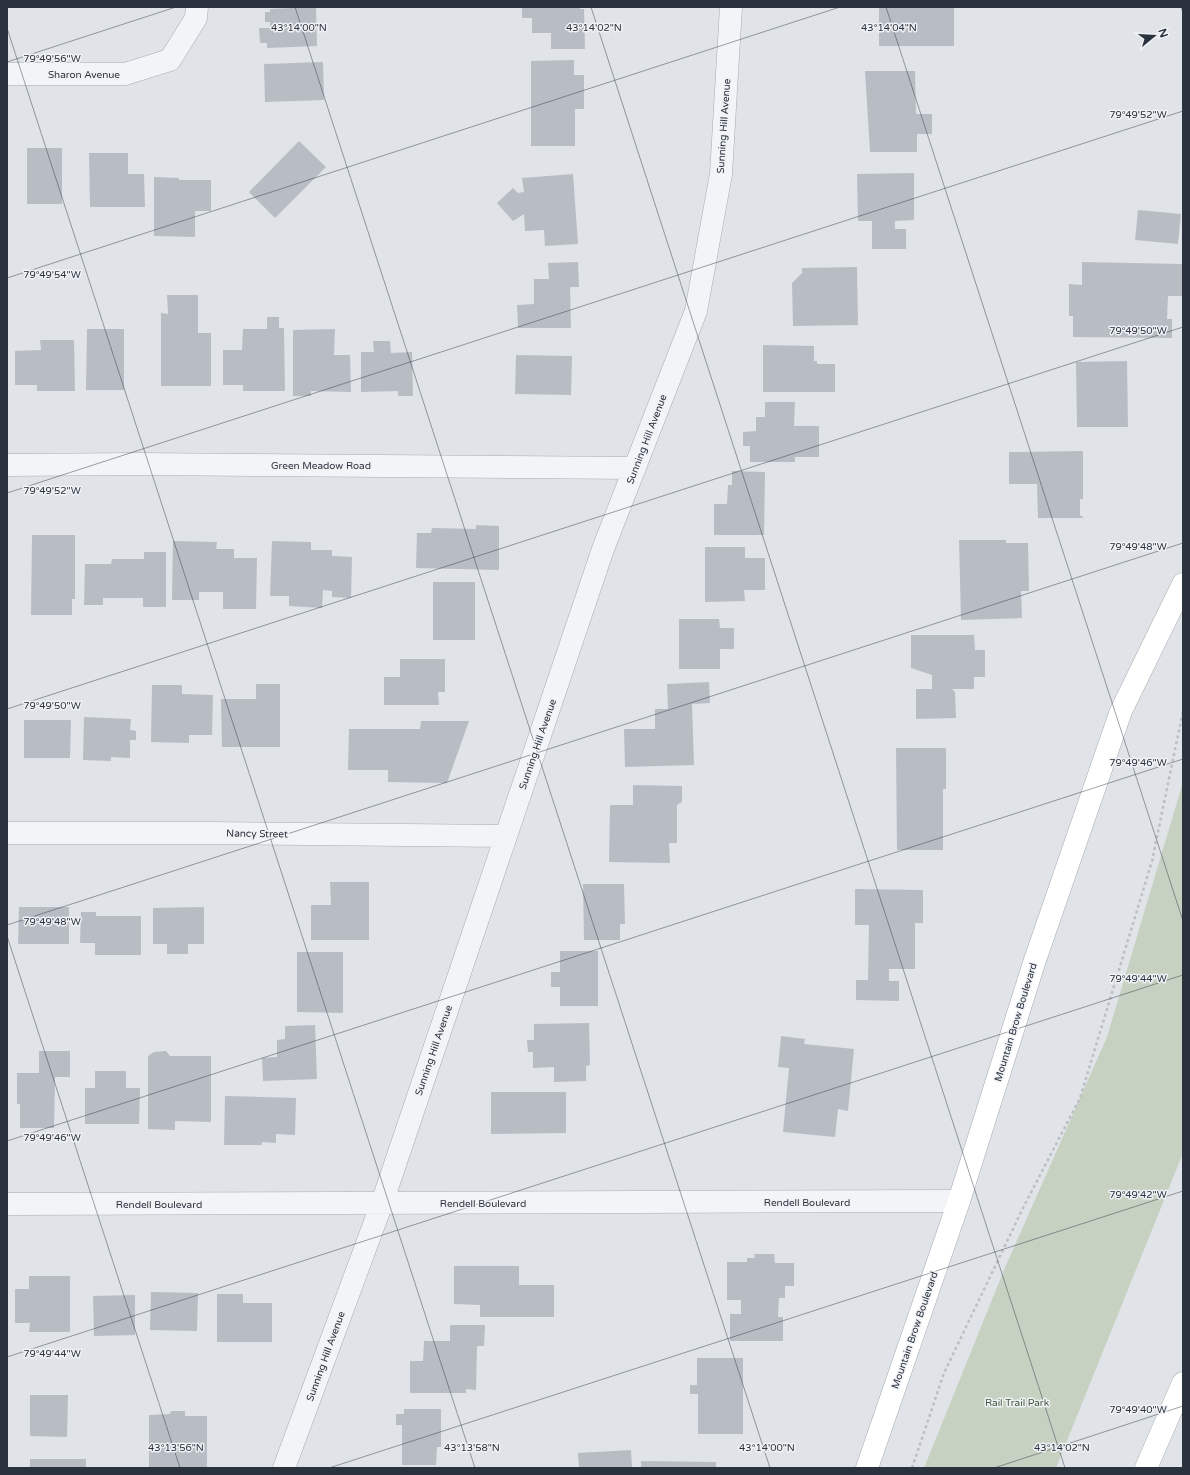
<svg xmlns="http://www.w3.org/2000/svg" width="1190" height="1475" viewBox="0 0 1190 1475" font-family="'Varela Round',sans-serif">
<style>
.green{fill:#c6d1c2}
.building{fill:#b8bdc4}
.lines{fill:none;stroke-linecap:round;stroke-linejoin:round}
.street-casing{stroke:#a6abb2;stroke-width:23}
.secondary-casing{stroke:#a6abb2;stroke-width:23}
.path{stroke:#bbbec3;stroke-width:2.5;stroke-dasharray:3 3;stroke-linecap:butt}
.street{stroke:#f3f4f7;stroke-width:22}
.secondary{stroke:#fff;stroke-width:22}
.ticks{fill:none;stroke:#2a323e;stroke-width:1;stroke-opacity:0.45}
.labels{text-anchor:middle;stroke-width:3;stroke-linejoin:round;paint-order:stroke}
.street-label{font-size:10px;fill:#2a323e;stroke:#f0f2f6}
.park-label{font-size:10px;fill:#3f5939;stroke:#f0f2f6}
.ticks-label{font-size:10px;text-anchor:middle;fill:#2a323e;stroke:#f0f2f6;stroke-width:3;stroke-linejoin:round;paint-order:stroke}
</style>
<rect width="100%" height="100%" fill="#e0e4e8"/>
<path class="green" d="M 1183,782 L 1183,1153 L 1056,1468 L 924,1468 L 1004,1270 L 1107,1037 Z"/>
<path class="building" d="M 316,7 L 317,46 L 267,48 L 267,43 L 260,43 L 259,28 L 270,28 L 270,22 L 265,22 L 265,12 L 270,12 L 270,9 Z
M 522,7 L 580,7 L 580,9 L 584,9 L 585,49 L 551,49 L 551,33 L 532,33 L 532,18 L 522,18 Z
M 879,7 L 954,7 L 954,46 L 879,46 Z
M 574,60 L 574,75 L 584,75 L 584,109 L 575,109 L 575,146 L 531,146 L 531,61 Z
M 323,62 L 324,100 L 265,102 L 264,64 Z
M 865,71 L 915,71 L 916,114 L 932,114 L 932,134 L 917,134 L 917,152 L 870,152 Z
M 299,141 L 326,167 L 275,218 L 249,192 Z
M 27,148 L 62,148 L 62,204 L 27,204 Z
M 89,153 L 128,153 L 128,174 L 144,174 L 145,207 L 90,207 Z
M 914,173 L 914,220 L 895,221 L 895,229 L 906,229 L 906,249 L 872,249 L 872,221 L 858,221 L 857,174 Z
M 573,174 L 578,244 L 545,246 L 544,230 L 525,231 L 524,214 L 513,221 L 497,203 L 513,188 L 518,193 L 524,192 L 522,178 Z
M 154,177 L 179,178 L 179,180 L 211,180 L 211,211 L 195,211 L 195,237 L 154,236 Z
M 1138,210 L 1181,214 L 1178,244 L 1135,240 Z
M 578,262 L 579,287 L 570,287 L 571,328 L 518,328 L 517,305 L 534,304 L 534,279 L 549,279 L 548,263 Z
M 1082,262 L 1183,264 L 1183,296 L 1168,296 L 1167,319 L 1172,319 L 1172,338 L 1073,337 L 1073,316 L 1069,316 L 1069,284 L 1082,285 Z
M 857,267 L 858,325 L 793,326 L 792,283 L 802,273 L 802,268 Z
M 167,295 L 198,295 L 198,333 L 211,333 L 211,386 L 161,386 L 161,313 L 168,314 Z
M 267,317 L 279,317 L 279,328 L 284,328 L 285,391 L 243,391 L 243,385 L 223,385 L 223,350 L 242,350 L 243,329 L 267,329 Z
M 87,329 L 124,329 L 124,390 L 86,390 Z
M 335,329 L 334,355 L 350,355 L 351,392 L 311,391 L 311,396 L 293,396 L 293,330 Z
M 40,340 L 74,340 L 75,391 L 37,391 L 37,385 L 15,385 L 15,351 L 41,350 Z
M 373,341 L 390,341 L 391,353 L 412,352 L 413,396 L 398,396 L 398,391 L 361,392 L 361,352 L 374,352 Z
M 763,345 L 814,346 L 814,361 L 817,361 L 817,364 L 835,364 L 835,392 L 763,392 Z
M 516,355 L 572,356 L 571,395 L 515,394 Z
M 1127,361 L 1128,427 L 1077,427 L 1076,362 Z
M 765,402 L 795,402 L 794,426 L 819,426 L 819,457 L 795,457 L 795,462 L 750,462 L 750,446 L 743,446 L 743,432 L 756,431 L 756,417 L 765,417 Z
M 1083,451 L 1083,499 L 1080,499 L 1080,515 L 1084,518 L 1038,518 L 1037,484 L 1009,484 L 1009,452 Z
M 732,471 L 765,472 L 764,535 L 714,535 L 714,504 L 727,504 L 728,485 L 732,485 Z
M 476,525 L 499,526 L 499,570 L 416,568 L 417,533 L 431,533 L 432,528 L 476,529 Z
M 32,535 L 75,535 L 75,599 L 72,599 L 72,615 L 31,615 Z
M 959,540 L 1006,540 L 1006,543 L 1028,543 L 1029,591 L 1021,591 L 1022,618 L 961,620 Z
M 173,541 L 217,542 L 216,549 L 234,549 L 234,558 L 257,558 L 256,609 L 223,609 L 223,592 L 199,592 L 199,600 L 172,600 Z
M 272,541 L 311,542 L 311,550 L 332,550 L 332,556 L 352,557 L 351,598 L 332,597 L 332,591 L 323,590 L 322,608 L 289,606 L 289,596 L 270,596 Z
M 705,547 L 745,547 L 745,558 L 765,558 L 765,590 L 744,590 L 745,601 L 705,602 Z
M 144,552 L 166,552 L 166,607 L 143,607 L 143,598 L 103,598 L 103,605 L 84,605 L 85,564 L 111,564 L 112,559 L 144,559 Z
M 433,582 L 475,582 L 475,640 L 433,640 Z
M 679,619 L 719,619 L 720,628 L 734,628 L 734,649 L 720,649 L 720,669 L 679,669 Z
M 911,635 L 974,635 L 975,650 L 985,650 L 985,677 L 974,677 L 974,689 L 952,689 L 955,692 L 956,718 L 916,719 L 916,689 L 932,689 L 932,675 L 911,668 Z
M 400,659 L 445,659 L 445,692 L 438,692 L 439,705 L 384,705 L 384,677 L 400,677 Z
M 709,682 L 710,703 L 692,704 L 694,765 L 625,767 L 624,729 L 655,729 L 655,709 L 668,709 L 667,684 Z
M 256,684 L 280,684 L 280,747 L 222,747 L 221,699 L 256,699 Z
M 152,685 L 182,685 L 182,694 L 213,695 L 212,735 L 189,735 L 189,743 L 151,742 Z
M 84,717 L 131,719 L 130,730 L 136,731 L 136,740 L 130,740 L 130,758 L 111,757 L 111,761 L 83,760 Z
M 24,720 L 71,720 L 70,758 L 24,758 Z
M 421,721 L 469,721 L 447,783 L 388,782 L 388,770 L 348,770 L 349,729 L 420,729 Z
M 896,748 L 946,748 L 946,789 L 943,789 L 943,850 L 897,850 Z
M 633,785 L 682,786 L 682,802 L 677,805 L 677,843 L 669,843 L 670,863 L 609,862 L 610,805 L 633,805 Z
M 330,882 L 369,882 L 369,940 L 311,940 L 311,905 L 331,905 Z
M 583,884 L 624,884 L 625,924 L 620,924 L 620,940 L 584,940 Z
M 855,889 L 923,890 L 923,923 L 915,923 L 915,969 L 889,969 L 889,981 L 899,981 L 899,1001 L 856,1000 L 856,980 L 868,980 L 869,925 L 855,925 Z
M 19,907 L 69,907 L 69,944 L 18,944 Z
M 204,907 L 204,944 L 188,944 L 188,954 L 167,954 L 167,944 L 153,944 L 153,908 Z
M 81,912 L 96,912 L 96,916 L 141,916 L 141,955 L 95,955 L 95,943 L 80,943 Z
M 560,951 L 598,951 L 598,1006 L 560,1006 L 560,987 L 551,987 L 551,972 L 560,972 Z
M 297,952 L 343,952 L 343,1013 L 297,1012 Z
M 589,1023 L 590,1065 L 586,1066 L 586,1081 L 554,1082 L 554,1067 L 533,1068 L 533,1052 L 528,1052 L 527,1040 L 534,1040 L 534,1024 Z
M 315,1025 L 317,1079 L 263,1081 L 262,1058 L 277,1057 L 277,1040 L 285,1039 L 285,1026 Z
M 781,1036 L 805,1039 L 804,1044 L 854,1049 L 848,1111 L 838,1109 L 835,1137 L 783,1132 L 789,1068 L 778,1067 Z
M 39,1051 L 70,1051 L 70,1077 L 55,1077 L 54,1128 L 20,1128 L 20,1104 L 17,1104 L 17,1073 L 39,1073 Z
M 166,1051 L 170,1056 L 211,1056 L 211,1122 L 175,1121 L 175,1130 L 148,1129 L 148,1056 L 154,1052 Z
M 95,1071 L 126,1071 L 126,1088 L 140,1088 L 139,1124 L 85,1124 L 85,1088 L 95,1088 Z
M 491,1092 L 566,1092 L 566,1133 L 491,1134 Z
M 225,1096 L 296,1098 L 295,1135 L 276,1134 L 276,1143 L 262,1142 L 262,1145 L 224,1145 Z
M 754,1254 L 774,1254 L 775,1263 L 794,1263 L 794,1286 L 785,1286 L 785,1298 L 779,1298 L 778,1317 L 783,1317 L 783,1341 L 730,1341 L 730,1314 L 741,1314 L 741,1300 L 727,1300 L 727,1262 L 747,1262 L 747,1258 L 755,1258 Z
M 454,1266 L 519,1266 L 519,1285 L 554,1285 L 554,1317 L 480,1317 L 480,1305 L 454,1304 Z
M 29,1276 L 70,1276 L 70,1332 L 29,1332 L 30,1323 L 15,1323 L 15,1289 L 29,1289 Z
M 151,1292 L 198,1293 L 197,1331 L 150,1330 Z
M 217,1294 L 243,1294 L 243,1303 L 272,1303 L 272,1342 L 217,1342 Z
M 135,1295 L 135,1335 L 94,1336 L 93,1296 Z
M 450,1325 L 485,1325 L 484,1346 L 477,1346 L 476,1390 L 466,1389 L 466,1393 L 410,1393 L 410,1361 L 423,1361 L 424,1341 L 450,1341 Z
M 697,1358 L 743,1358 L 743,1434 L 698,1434 L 698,1394 L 690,1394 L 690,1385 L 697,1385 Z
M 30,1395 L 68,1395 L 67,1437 L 30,1436 Z
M 404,1409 L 441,1409 L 441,1447 L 437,1447 L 436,1465 L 402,1465 L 402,1425 L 396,1425 L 396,1414 L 404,1414 Z
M 171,1411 L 185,1411 L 185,1416 L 207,1416 L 207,1468 L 149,1468 L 149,1415 L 170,1414 Z
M 631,1450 L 632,1468 L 579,1468 L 578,1453 Z
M 30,1459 L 86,1459 L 86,1468 L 30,1468 Z
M 641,1461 L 716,1462 L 716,1468 L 641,1468 Z"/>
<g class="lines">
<defs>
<path id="street" d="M 7,74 L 125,74 L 170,60 L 196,18 L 197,7
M 7,465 L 138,464 L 635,468
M 7,833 L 210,833 L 506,836
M 7,1204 L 959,1201
M 284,1468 L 382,1203 L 603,549 L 696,311 L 721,174 L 731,7"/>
<path id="secondary" d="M 867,1468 L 959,1201 L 1034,963 L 1121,711 L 1183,584
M 1146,1468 L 1183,1383"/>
</defs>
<use href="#street" class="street-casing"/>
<use href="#secondary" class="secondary-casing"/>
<path class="path" d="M 912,1468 L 944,1373 L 1023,1208 L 1080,1098 L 1152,861 L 1183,711"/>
<use href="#street" class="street"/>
<use href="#secondary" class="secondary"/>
</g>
<path class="ticks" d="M 295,7 L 770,1468M 591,7 L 1065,1468M 886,7 L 1183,921M 1181,7 L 1183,13M 7,28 L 475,1468M 7,62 L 176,7M 7,278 L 840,7M 7,493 L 1183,111M 7,709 L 1183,327M 7,925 L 1183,543M 7,936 L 180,1468M 7,1141 L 1183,759M 7,1357 L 1183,975M 329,1468 L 1183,1191M 994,1468 L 1183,1406"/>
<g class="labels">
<g class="street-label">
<text x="84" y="78">Sharon Avenue</text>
<text transform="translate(723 126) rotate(-86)" y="4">Sunning Hill Avenue</text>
<text transform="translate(646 439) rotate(-69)" y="4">Sunning Hill Avenue</text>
<text x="321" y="469">Green Meadow Road</text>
<text transform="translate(537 744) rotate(-71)" y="4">Sunning Hill Avenue</text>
<text transform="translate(257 833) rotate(1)" y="4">Nancy Street</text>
<text transform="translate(1015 1022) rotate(-73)" y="4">Mountain Brow Boulevard</text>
<text transform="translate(433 1050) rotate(-71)" y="4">Sunning Hill Avenue</text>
<text x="807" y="1206">Rendell Boulevard</text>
<text x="483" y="1207">Rendell Boulevard</text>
<text x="159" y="1208">Rendell Boulevard</text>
<text transform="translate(914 1330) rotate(-71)" y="4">Mountain Brow Boulevard</text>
<text transform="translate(325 1356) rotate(-70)" y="4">Sunning Hill Avenue</text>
</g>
<g class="park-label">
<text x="1017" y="1406">Rail Trail Park</text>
</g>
</g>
<g class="ticks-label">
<text x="299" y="31">43°14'00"N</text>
<text x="594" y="31">43°14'02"N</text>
<text x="889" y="31">43°14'04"N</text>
<text x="52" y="62">79°49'56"W</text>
<text x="1138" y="118">79°49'52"W</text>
<text x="52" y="278">79°49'54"W</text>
<text x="1138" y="334">79°49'50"W</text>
<text x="52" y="494">79°49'52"W</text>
<text x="1138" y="550">79°49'48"W</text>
<text x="52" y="709">79°49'50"W</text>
<text x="1138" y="766">79°49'46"W</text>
<text x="52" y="925">79°49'48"W</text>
<text x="1138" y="982">79°49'44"W</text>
<text x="52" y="1141">79°49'46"W</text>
<text x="1138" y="1198">79°49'42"W</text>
<text x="52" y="1357">79°49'44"W</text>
<text x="1138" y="1413">79°49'40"W</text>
<text x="176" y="1451">43°13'56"N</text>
<text x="472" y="1451">43°13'58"N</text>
<text x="767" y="1451">43°14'00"N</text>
<text x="1062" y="1451">43°14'02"N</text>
</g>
<rect width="1190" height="1475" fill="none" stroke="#2a323e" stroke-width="16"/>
<g transform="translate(1154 36) rotate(72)" stroke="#f0f2f6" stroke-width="3" paint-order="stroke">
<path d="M0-3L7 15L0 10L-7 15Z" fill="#2a323e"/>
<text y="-6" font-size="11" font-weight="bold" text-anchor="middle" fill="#2a323e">N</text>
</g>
</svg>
